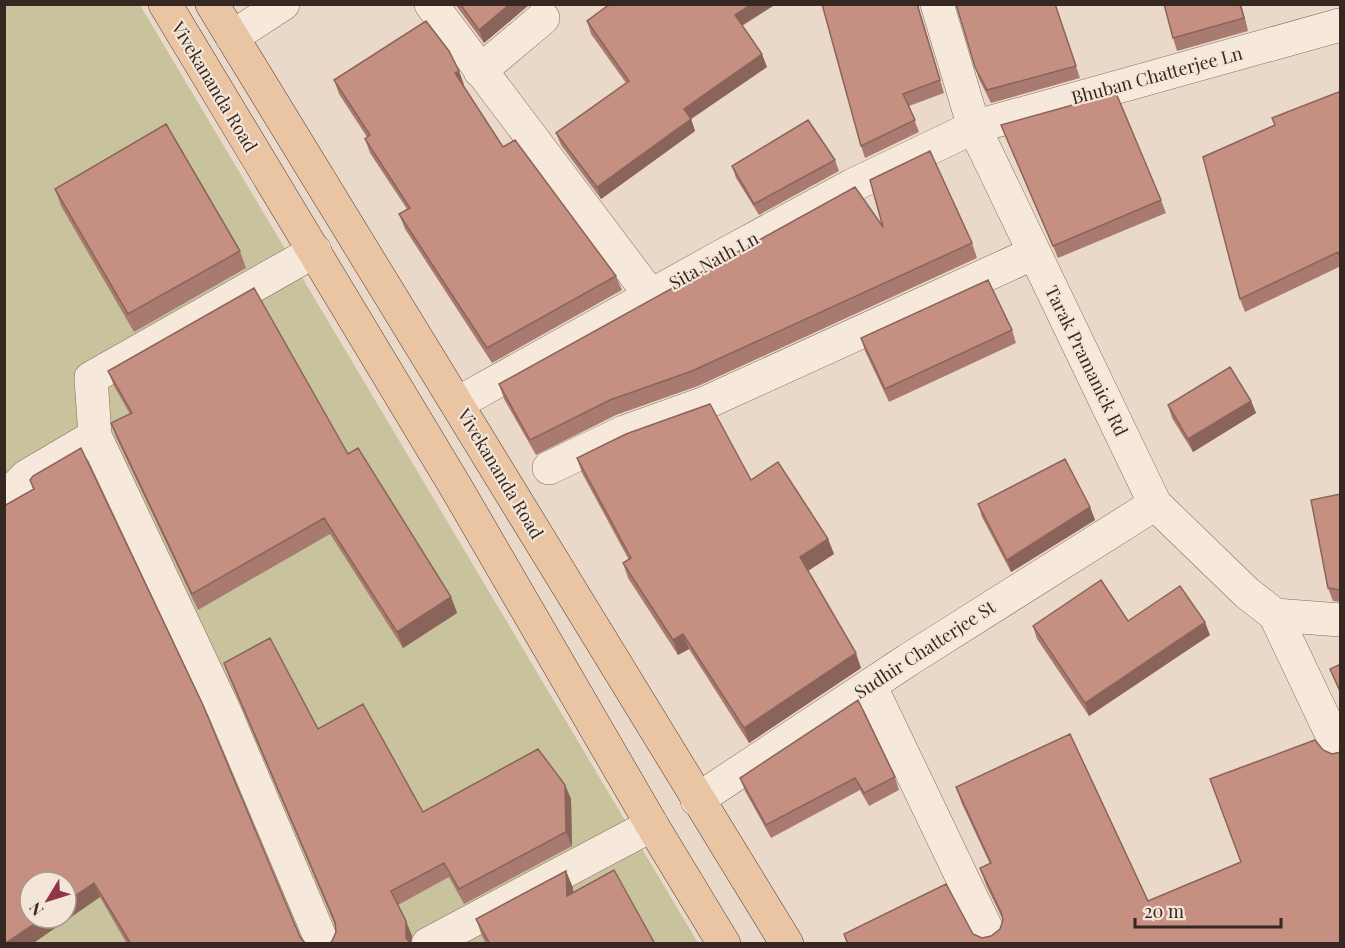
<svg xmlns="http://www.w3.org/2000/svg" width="1345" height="948" viewBox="0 0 1345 948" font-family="'Playfair Display',serif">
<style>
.green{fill:#c8c39d;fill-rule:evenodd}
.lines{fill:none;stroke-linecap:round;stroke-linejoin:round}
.minor-casing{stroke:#856b5f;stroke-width:34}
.major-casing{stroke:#533b33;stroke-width:34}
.minor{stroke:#f6e8db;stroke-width:33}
.major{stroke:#e9c5a4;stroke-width:33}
.wall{fill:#a97b70}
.shaded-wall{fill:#8a645b}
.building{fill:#c58f82;stroke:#8a645b;stroke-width:1.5}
.labels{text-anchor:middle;stroke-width:4.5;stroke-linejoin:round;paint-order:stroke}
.street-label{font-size:18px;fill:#372721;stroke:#f3e5d7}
</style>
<rect width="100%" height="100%" fill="#ead9c8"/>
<path class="green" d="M 5,5 L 140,5 L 698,943 L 5,944 ZM 30,882 L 66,882 L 66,918 L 30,918 Z"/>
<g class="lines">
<defs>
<path id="minor" d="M 431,4 L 651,296
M 937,4 L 974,127 L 1155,504 L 1247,593 L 1275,615 L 1340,620
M 232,37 L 283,4
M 480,71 L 543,18
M 458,403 L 720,257 L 851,186 L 974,127 L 1340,25
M 95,436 L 91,378 L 315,251
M 549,468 L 624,432 L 705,403 L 1034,253
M 4,499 L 27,476 L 95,436 L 224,710 L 323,944
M 1275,615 L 1340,752
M 870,685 L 990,936
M 697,800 L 908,660 L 1155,504
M 428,944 L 652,825"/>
<path id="major" d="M 165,4 L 457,489 L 652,825 L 724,944
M 212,4 L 787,944"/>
</defs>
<use href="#minor" class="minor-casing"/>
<use href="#major" class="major-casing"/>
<use href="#minor" class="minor"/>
<use href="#major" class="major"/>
</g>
<path class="wall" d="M 455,4 L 530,4 L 484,43 Z
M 776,4 L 742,26 L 767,67 L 691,119 L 695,131 L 601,199 L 561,145 L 556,133 L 626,83 L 591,34 L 587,21 Z
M 1055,4 L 1080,78 L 991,103 L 979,79 L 975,67 Z
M 1164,4 L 1241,4 L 1248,31 L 1177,51 L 1173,38 Z
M 919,9 L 944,93 L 909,106 L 919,132 L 865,158 L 861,146 Z
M 459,71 L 464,85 L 463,86 L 503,147 L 616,276 L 622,290 L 492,363 L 405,229 L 399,214 L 407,209 L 370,153 L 365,139 L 367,137 L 339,94 L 334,80 Z
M 1341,91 L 1341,266 L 1245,312 L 1240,299 L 1275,125 Z
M 1001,125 L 1161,200 L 1166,213 L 1058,258 Z
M 835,160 L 839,171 L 759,215 L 736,178 L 732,166 Z
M 55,189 L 240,251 L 246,268 L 134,332 L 61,206 Z
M 883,227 L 972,243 L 977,258 L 698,386 L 616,415 L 536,455 L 504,399 L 499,384 Z
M 1012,330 L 1016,343 L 889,402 L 865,351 L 861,338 Z
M 108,371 L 348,454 L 451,597 L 457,613 L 403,648 L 330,534 L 198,610 L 117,439 L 111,423 L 130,414 L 114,386 Z
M 1251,401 L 1256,413 L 1193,452 L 1172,418 L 1168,405 Z
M 577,458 L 751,480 L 828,539 L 834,554 L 808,571 L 861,668 L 749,743 L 689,649 L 678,655 L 628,578 L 623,563 L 629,560 L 582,473 Z
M 30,480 L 300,937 L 306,944 L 127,944 L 100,897 L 32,944 L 33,489 Z
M 1341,494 L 1341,602 L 1333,601 L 1328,588 Z
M 978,504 L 1090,507 L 1095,520 L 1011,572 L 982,517 Z
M 1128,621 L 1210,635 L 1089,716 L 1037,639 L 1033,626 Z
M 224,663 L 318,729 L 423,812 L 565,785 L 571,799 L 572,846 L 464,904 L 449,877 L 398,905 L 406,921 L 412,936 L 411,944 L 332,941 L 336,932 L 335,925 L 229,677 Z
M 1341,664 L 1341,696 L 1330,669 Z
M 1323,750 L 1332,754 L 1341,944 L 847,944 L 844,934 L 973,934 L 982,938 L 991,936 L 1000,929 L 1003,920 L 1002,918 L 986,885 L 980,868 L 990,864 L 962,804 L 956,787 L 1148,901 L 1241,862 Z
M 895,777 L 899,790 L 869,806 L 860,790 L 771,838 L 745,791 L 740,778 Z
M 566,871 L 573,888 L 573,893 L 655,944 L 486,944 L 482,936 L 476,919 Z"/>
<path class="shaded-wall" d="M 510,4 L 530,4 L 484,43 L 479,30 Z
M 752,4 L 776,4 L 739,27 L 735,15 Z
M 917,4 L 919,4 L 919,9 L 944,93 Z
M 1240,4 L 1241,4 L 1248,31 L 1244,18 Z
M 762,54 L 767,67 L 691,119 L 695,131 L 601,199 L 597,187 L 684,109 Z
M 459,71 L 464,85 L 460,88 L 455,73 Z
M 1251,401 L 1256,413 L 1193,452 L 1188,439 Z
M 1090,507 L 1095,520 L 1011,572 L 1007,560 Z
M 828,539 L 834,554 L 806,572 L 800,557 Z
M 451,597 L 457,613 L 403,648 L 397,632 Z
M 1205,622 L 1210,635 L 1089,716 L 1085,703 Z
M 683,634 L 689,649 L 678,655 L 673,640 Z
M 856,653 L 861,668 L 749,743 L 744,728 Z
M 565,785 L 571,799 L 572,846 L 566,832 Z
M 566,871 L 573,888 L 573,914 L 567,896 Z
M 94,883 L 100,897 L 32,944 L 5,944 L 43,918 L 66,918 L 66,902 Z
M 406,921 L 412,936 L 411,944 L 406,938 Z"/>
<path class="building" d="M 460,4 L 510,4 L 479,30 Z
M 610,4 L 752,4 L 735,15 L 762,54 L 684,109 L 691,119 L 597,187 L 556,133 L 629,81 L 587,21 Z
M 822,4 L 917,4 L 940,80 L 903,94 L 915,120 L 861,146 Z
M 956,4 L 1055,4 L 1076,66 L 987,90 L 975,67 Z
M 1164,4 L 1240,4 L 1244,18 L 1173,38 Z
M 426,21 L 449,51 L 459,71 L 455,73 L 503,147 L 515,140 L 616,276 L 487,348 L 399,214 L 410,208 L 365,139 L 370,135 L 334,80 Z
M 1341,91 L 1341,259 L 1338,252 L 1240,299 L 1203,157 L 1275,125 L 1272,118 Z
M 1116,93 L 1161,200 L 1053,246 L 1001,125 Z
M 808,120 L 835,160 L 754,204 L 732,166 Z
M 166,124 L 240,251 L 128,314 L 55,189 Z
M 930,151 L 972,243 L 692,371 L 610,400 L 530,440 L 499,384 L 855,187 L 883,227 L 870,180 Z
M 988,280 L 1012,330 L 885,389 L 861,338 Z
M 254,288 L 348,454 L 358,448 L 451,597 L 397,632 L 324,518 L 192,594 L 111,423 L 132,413 L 108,371 Z
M 1230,367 L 1251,401 L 1188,439 L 1168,405 Z
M 710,404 L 751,480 L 778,462 L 828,539 L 800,557 L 856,653 L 744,728 L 683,634 L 673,640 L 623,563 L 631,558 L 577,458 L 626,434 Z
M 81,448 L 202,703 L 300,937 L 306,944 L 131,944 L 94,883 L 66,902 L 66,882 L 30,882 L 30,918 L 43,918 L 4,944 L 4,506 L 34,489 L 30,480 L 33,476 Z
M 1065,459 L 1090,507 L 1007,560 L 978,504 Z
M 1341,494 L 1341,590 L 1328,588 L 1311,500 Z
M 1101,580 L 1128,621 L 1180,586 L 1205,622 L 1085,703 L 1033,626 Z
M 270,638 L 318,729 L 363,704 L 423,812 L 538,749 L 565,785 L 566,832 L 459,889 L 444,863 L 391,891 L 406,921 L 406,938 L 411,944 L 329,944 L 332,941 L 336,932 L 335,922 L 224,663 Z
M 1341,664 L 1341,693 L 1330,669 Z
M 858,700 L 895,777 L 864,793 L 855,778 L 766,825 L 740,778 Z
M 1070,734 L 1148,901 L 1241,862 L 1210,779 L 1315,740 L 1323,750 L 1332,754 L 1341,752 L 1341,944 L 848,944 L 844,934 L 946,884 L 973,934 L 982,938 L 991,936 L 1000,929 L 1003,920 L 1001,912 L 980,868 L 991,863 L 956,787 Z
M 614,870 L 655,944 L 490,944 L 476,919 L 566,871 L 567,896 Z"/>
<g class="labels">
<g class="street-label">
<text transform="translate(1157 76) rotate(-15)" y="6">Bhuban Chatterjee Ln</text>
<text transform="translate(214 87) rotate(59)" y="6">Vivekananda Road</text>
<text transform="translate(714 261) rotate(-29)" y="6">Sita Nath Ln</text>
<text transform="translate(1086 361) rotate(64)" y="6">Tarak Pramanick Rd</text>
<text transform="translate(500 474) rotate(59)" y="6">Vivekananda Road</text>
<text transform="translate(925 650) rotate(-33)" y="6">Sudhir Chatterjee St</text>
</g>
</g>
<rect width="1345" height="948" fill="none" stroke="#372721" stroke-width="12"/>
<g transform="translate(48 900) rotate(232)"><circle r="28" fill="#f3e5d7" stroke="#a8998e" stroke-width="1.5"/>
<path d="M0-4.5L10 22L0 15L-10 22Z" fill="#8e3549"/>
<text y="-9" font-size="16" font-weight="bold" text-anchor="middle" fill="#372721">N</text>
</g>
<path d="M1135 918v9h146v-9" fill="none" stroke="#372721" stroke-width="3"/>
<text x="1144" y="918" font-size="18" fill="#372721" stroke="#f3e5d7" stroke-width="4.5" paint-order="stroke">20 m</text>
</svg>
